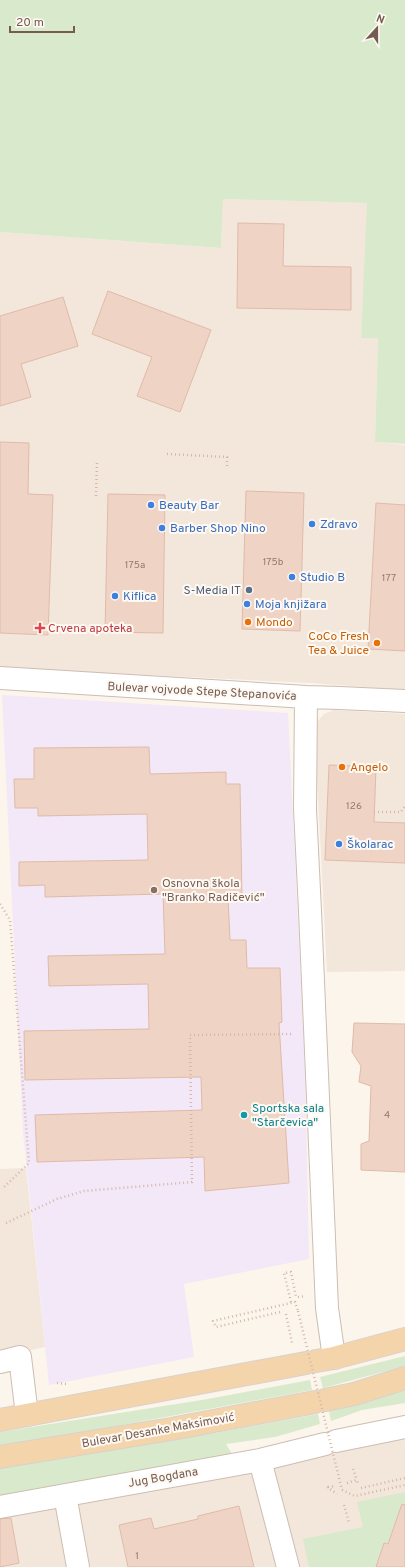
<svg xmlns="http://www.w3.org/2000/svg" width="405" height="1567" viewBox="0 0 405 1567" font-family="Overpass,sans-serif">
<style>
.residential{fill:#f3e6db}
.education{fill:#f2e8f8}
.green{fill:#d9e9cb}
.building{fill:#efd4c6;stroke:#e0baa8}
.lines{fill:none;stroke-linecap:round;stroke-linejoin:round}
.minor-casing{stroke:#cdbdb2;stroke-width:24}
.major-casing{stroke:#d8d1ce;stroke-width:24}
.path{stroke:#d4b7a8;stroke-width:2.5;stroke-dasharray:1 3;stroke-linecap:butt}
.minor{stroke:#fff;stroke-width:22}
.major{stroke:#f4d5ab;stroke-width:22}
.path-bridge{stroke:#d4b7a8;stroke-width:2.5;stroke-dasharray:1 3;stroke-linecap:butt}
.shop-dot{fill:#3f7fe0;stroke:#fef9f3;stroke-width:1.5}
.service-dot{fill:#5c6f8a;stroke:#fef9f3;stroke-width:1.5}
.food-dot{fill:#e8710a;stroke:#fef9f3;stroke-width:1.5}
.health-dot{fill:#e0444e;stroke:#fef9f3;stroke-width:1.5}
.education-dot{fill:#8d6e63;stroke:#fef9f3;stroke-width:1.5}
.culture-dot{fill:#0f9aa8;stroke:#fef9f3;stroke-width:1.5}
.labels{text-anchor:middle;stroke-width:4;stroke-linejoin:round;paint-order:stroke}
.number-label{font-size:10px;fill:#94796e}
.shop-label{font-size:12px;fill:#366cbe;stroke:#fef9f3;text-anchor:start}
.service-label{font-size:12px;fill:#4e5e75;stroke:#fef9f3;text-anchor:end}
.food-label{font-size:12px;fill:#c56008;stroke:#fef9f3;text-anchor:start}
.health-label{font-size:12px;fill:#be3a42;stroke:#fef9f3;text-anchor:start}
.street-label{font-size:12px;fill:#755b50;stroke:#fef9f3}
.education-label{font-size:12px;fill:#785e54;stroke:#fef9f3;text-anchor:start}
.culture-label{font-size:12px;fill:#0d838f;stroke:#fef9f3;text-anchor:start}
</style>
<rect width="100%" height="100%" fill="#fbf5ec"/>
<path class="residential" d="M 223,199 L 368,203 L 361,337 L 378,337 L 375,442 L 405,445 L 405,690 L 311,683 L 0,668 L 0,232 L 221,248 Z
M 334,710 L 405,714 L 405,971 L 327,972 L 315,737 L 317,722 L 324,714 Z
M 26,1168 L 45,1347 L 0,1356 L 0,1169 Z
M 405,1428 L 405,1567 L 0,1567 L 0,1507 Z"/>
<path class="education" d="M 2,695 L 288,713 L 305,1067 L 309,1259 L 184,1284 L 194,1357 L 49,1385 L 23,1131 Z"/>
<path class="green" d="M 0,0 L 405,0 L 405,444 L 375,442 L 378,338 L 361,338 L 367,203 L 223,199 L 221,248 L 0,232 Z
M 405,1356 L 405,1366 L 323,1388 L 320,1377 Z
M 310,1380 L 312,1390 L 68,1435 L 0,1445 L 0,1432 L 208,1399 Z
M 405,1390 L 405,1403 L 362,1410 L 331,1421 L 329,1411 Z
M 318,1414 L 320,1424 L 275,1437 L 226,1444 L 232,1454 L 0,1497 L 0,1466 L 64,1455 L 214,1433 Z
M 405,1492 L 405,1567 L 309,1567 L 303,1539 L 363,1527 L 357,1502 Z"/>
<path class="building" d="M 238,223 L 284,224 L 283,266 L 351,267 L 351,310 L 237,308 Z
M 108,291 L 211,330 L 180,412 L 137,396 L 152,357 L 92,334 Z
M 63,297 L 78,346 L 21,364 L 31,397 L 0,406 L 0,316 Z
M 0,442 L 29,443 L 28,494 L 53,495 L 48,635 L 0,633 Z
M 246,491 L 304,493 L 300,631 L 242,629 Z
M 108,494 L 165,495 L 163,633 L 105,632 Z
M 376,503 L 405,505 L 405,651 L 368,649 Z
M 149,747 L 150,774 L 226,772 L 226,784 L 240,784 L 242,897 L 228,897 L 230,940 L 246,940 L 247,968 L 280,968 L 282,1022 L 279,1023 L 289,1183 L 205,1191 L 204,1157 L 37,1162 L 35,1115 L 202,1110 L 201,1077 L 25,1080 L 24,1031 L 149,1029 L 148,984 L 49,986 L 48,956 L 165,954 L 163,894 L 45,897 L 45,885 L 19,886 L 19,862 L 148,860 L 147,814 L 38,816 L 38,808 L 15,808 L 14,779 L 34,779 L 34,748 Z
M 329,765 L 376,767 L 374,822 L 405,823 L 405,863 L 325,860 Z
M 354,1023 L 405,1024 L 405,1172 L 361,1170 L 361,1144 L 369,1141 L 371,1086 L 359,1082 L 361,1066 L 352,1052 Z
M 402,1504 L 405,1505 L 405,1567 L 376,1567 L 384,1543 L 388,1544 Z
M 239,1506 L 254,1567 L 128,1567 L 119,1525 L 151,1518 L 154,1529 L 198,1519 L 198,1516 Z
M 11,1518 L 19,1563 L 0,1567 L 0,1519 Z"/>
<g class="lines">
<defs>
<path id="minor" d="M 0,678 L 306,697 L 340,698 L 405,701
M 306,697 L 305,809 L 310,911 L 327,1308 L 334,1358
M 0,1362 L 20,1357 L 27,1415
M 336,1441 L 405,1427
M 260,1460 L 288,1567
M 65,1495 L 78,1567
M 0,1507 L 260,1460 L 325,1444"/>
<path id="major" d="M 316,1361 L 334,1358 L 405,1339
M 325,1400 L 354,1394 L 405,1378
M 0,1420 L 306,1363
M 0,1457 L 171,1429 L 315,1402"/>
</defs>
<use href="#minor" class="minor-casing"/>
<use href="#major" class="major-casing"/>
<path class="path" d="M 167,454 L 227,457 L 227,468
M 96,496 L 97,463
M 374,812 L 401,812 L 405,806
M 0,904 L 10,920 L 29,1163 L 2,1189
M 6,1223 L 57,1199 L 84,1191 L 192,1182 L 190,1035 L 294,1034
M 298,1297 L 306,1296
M 291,1302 L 284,1273 L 291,1272 L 296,1297
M 280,1312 L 216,1327 L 213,1321 L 295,1302 L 298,1311
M 286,1314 L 292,1343
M 57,1383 L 67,1384
M 353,1469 L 357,1480
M 347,1483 L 357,1480 L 358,1485
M 327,1487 L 337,1494
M 328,1487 L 335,1486
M 361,1488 L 405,1478
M 342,1490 L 355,1496 L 405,1485
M 344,1505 L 349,1523"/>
<use href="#minor" class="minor"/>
<use href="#major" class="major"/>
<path class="path-bridge" d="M 298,1311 L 342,1490"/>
</g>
<g class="shop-dot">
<circle cx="151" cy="505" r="4"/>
<circle cx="312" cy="524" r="4"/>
<circle cx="162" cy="528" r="4"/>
<circle cx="292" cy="577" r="4"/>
<circle cx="115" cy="596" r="4"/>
<circle cx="247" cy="604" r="4"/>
<circle cx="339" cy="844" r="4"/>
</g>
<circle class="service-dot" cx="249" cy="590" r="4"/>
<g class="food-dot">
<circle cx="248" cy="622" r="4"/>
<circle cx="377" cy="643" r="4"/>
<circle cx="342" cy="767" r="4"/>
</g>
<path class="health-dot" d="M38 622h4v4h4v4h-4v4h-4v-4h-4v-4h4z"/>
<circle class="education-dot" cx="154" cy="890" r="4"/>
<circle class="culture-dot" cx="244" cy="1115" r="4"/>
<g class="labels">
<g class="number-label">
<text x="273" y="565">175b</text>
<text x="135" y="568">175a</text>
<text x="389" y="581">177</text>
<text x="354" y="809">126</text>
<text x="387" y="1118">4</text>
<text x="137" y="1559">1</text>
</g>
<g class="shop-label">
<text x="159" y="509">Beauty Bar</text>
<text x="320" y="528">Zdravo</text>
<text x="170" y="532">Barber Shop Nino</text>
<text x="300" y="581">Studio B</text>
<text x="123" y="600">Kiflica</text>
<text x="255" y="608">Moja knjižara</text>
<text x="347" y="848">Školarac</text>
</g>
<g class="service-label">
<text x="241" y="594">S-Media IT</text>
</g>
<g class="food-label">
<text x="256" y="626">Mondo</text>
<text x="369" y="640" text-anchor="end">CoCo Fresh<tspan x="369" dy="14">Tea &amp; Juice</tspan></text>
<text x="350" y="771">Angelo</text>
</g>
<g class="health-label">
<text x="48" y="632">Crvena apoteka</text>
</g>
<g class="street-label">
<text transform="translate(202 691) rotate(3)" y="4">Bulevar vojvode Stepe Stepanovića</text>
<text transform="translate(158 1430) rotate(-10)" y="4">Bulevar Desanke Maksimović</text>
<text transform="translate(163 1477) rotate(-10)" y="4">Jug Bogdana</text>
</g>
<g class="education-label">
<text x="162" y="887">Osnovna škola<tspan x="162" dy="14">"Branko Radičević"</tspan></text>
</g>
<g class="culture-label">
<text x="252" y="1112">Sportska sala<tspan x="252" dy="14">"Starčevica"</tspan></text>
</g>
</g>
<g transform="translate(377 28) rotate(21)" stroke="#fef9f3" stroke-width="3" paint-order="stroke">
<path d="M0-3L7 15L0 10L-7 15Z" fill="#755b50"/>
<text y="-6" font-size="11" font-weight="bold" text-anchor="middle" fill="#755b50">N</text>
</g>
<path d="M10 26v6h64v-6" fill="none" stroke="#755b50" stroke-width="2"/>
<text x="16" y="26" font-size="12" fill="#755b50" stroke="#fef9f3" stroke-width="3" paint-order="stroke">20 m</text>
</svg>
